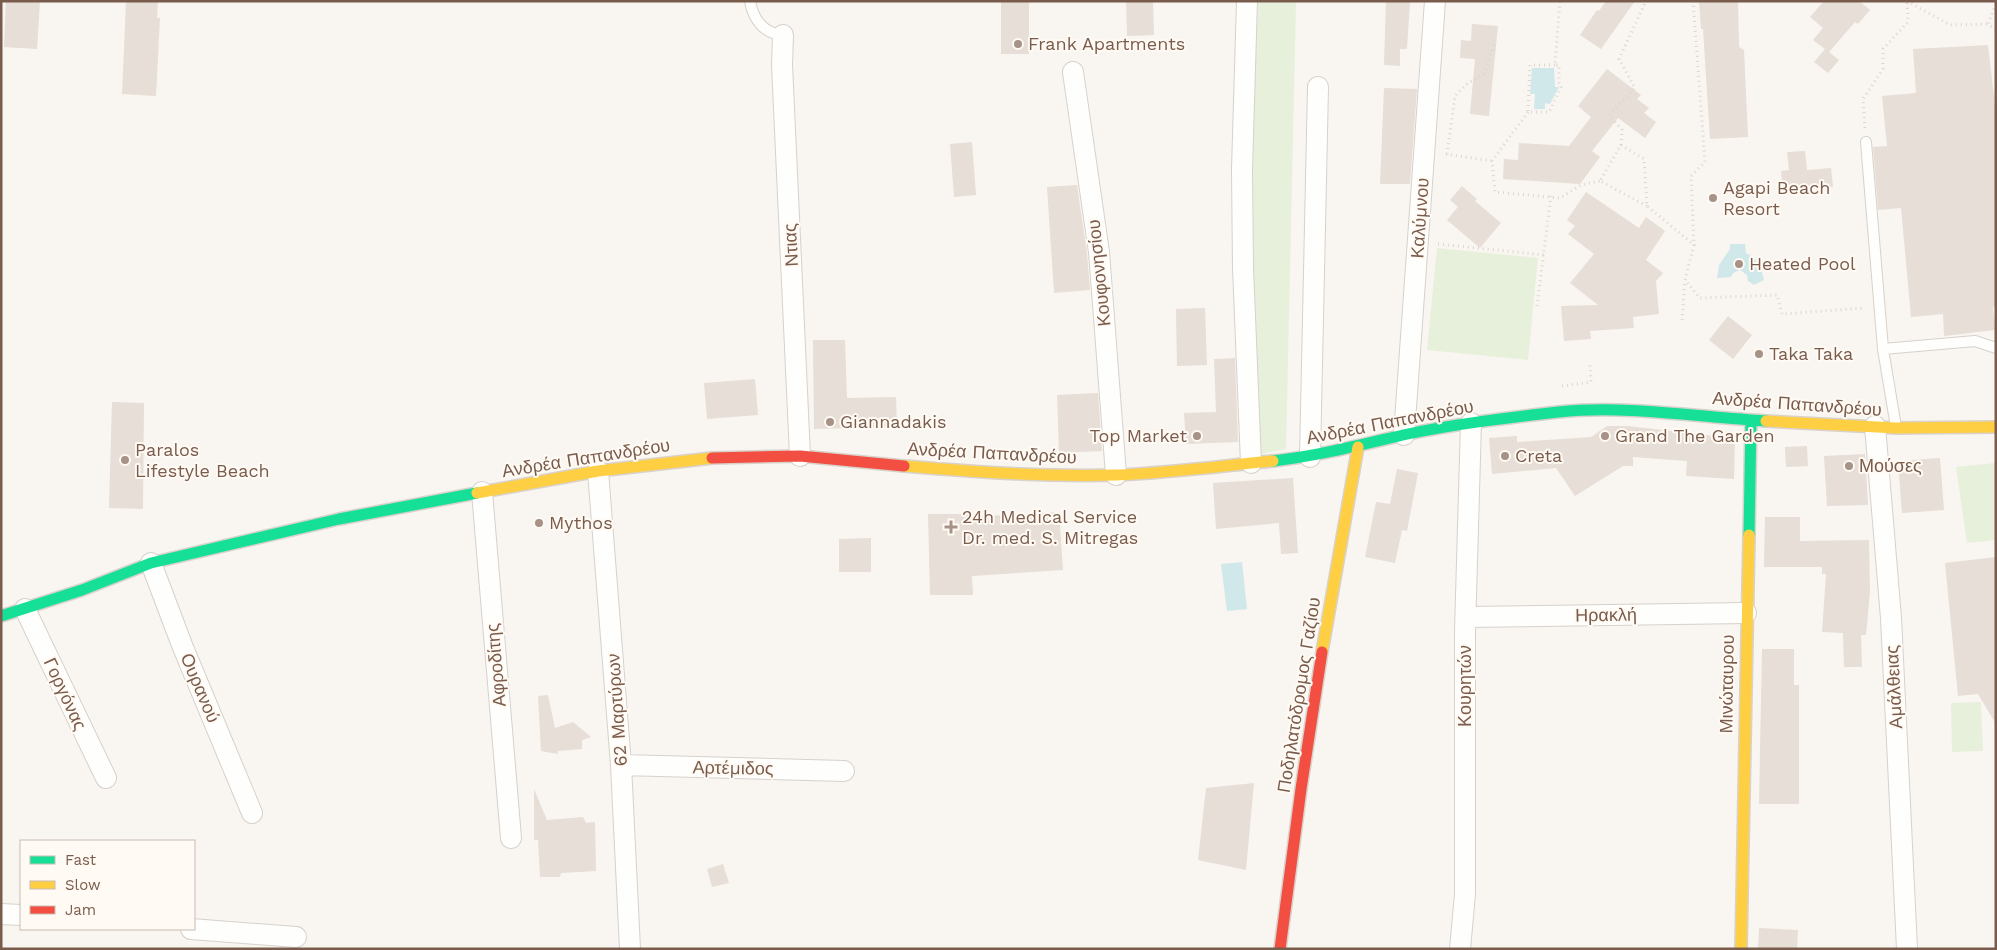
<svg xmlns="http://www.w3.org/2000/svg" width="1997" height="950" viewBox="0 0 1997 950" font-family="'Work Sans',sans-serif">
<style>
.green{fill:#e7f0db}
.water{fill:#d0e8ea}
.building{fill:#e6ded7}
.lines{fill:none;stroke-linecap:round;stroke-linejoin:round}
.lane-casing{stroke:#d7d1cb;stroke-width:12}
.street-casing{stroke:#d7d1cb;stroke-width:22}
.fast-casing{stroke:#d9d2cb;stroke-width:14}
.slow-casing{stroke:#d9d2cb;stroke-width:14}
.jam-casing{stroke:#d9d2cb;stroke-width:14}
.path{stroke:#dcd5d0;stroke-width:3;stroke-dasharray:1 4;stroke-linecap:butt}
.lane{stroke:#fefefd;stroke-width:10}
.street{stroke:#fefefd;stroke-width:20}
.fast{stroke:#16e098;stroke-width:11}
.slow{stroke:#ffcf43;stroke-width:11}
.jam{stroke:#f24e42;stroke-width:11}
.poi-dot{fill:#a69286;stroke:#fffaf3;stroke-width:2}
.labels{text-anchor:middle;stroke-width:4;stroke-linejoin:round;paint-order:stroke}
.poi-label{font-size:18px;fill:#7a5c4d;stroke:#fffaf3;text-anchor:start}
.street-label{font-size:18px;fill:#7a5c4d;stroke:#fffaf3}
</style>
<rect width="100%" height="100%" fill="#f9f5f0"/>
<path class="green" d="M 1258,1 L 1296,1 L 1286,449 L 1256,455 L 1252,289 L 1253,140 Z
M 1437,248 L 1538,258 L 1528,360 L 1427,350 Z
M 1996,463 L 1996,540 L 1967,543 L 1956,467 Z
M 1981,702 L 1983,751 L 1952,752 L 1951,703 Z"/>
<path class="water" d="M 1532,68 L 1554,68 L 1555,87 L 1559,87 L 1550,104 L 1545,103 L 1545,109 L 1534,109 L 1535,94 L 1530,94 Z
M 1730,244 L 1745,244 L 1746,253 C 1758,259 1761,267 1764,280 L 1754,285 L 1748,281 L 1747,275 L 1740,270 L 1733,273 L 1731,277 L 1717,278 L 1719,265 L 1730,249 Z
M 1242,562 L 1247,609 L 1227,611 L 1221,564 Z"/>
<path class="building" d="M 6,1 L 40,1 L 37,49 L 4,47 Z
M 126,1 L 158,1 L 157,18 L 160,18 L 156,96 L 122,94 Z
M 1001,1 L 1029,1 L 1029,54 L 1001,54 Z
M 1126,1 L 1153,1 L 1154,35 L 1127,36 Z
M 1386,1 L 1410,1 L 1407,49 L 1400,49 L 1400,66 L 1384,65 Z
M 1606,1 L 1635,1 L 1601,49 L 1580,35 L 1597,10 L 1599,11 Z
M 1699,1 L 1738,1 L 1739,47 L 1744,50 L 1748,137 L 1710,139 L 1703,29 L 1701,29 Z
M 1824,1 L 1859,1 L 1870,10 L 1858,24 L 1855,22 L 1829,52 L 1839,60 L 1828,73 L 1814,62 L 1825,49 L 1813,40 L 1823,28 L 1810,17 Z
M 1472,24 L 1498,26 L 1489,116 L 1470,114 L 1475,59 L 1460,58 L 1461,40 L 1471,41 Z
M 1988,45 L 1996,114 L 1996,306 L 1993,307 L 1995,330 L 1944,336 L 1943,314 L 1911,317 L 1901,208 L 1878,210 L 1873,147 L 1887,146 L 1882,96 L 1916,93 L 1913,49 Z
M 1607,69 L 1641,95 L 1637,99 L 1649,108 L 1644,113 L 1656,122 L 1645,138 L 1618,118 L 1592,151 L 1600,157 L 1580,184 L 1503,179 L 1504,159 L 1518,160 L 1519,143 L 1569,146 L 1591,117 L 1578,106 Z
M 1384,88 L 1417,89 L 1410,184 L 1380,184 Z
M 972,142 L 976,195 L 954,197 L 950,144 Z
M 1805,151 L 1807,170 L 1831,168 L 1833,187 L 1783,191 L 1781,171 L 1789,170 L 1787,152 Z
M 1077,185 L 1087,253 L 1090,290 L 1054,293 L 1047,187 Z
M 1462,186 L 1477,199 L 1475,201 L 1501,223 L 1480,248 L 1447,220 L 1458,207 L 1450,200 Z
M 1586,192 L 1639,228 L 1646,217 L 1665,231 L 1646,260 L 1663,273 L 1656,281 L 1659,314 L 1633,317 L 1634,328 L 1590,331 L 1591,339 L 1564,341 L 1561,306 L 1598,305 L 1570,283 L 1594,254 L 1568,234 L 1575,226 L 1567,220 Z
M 1205,308 L 1207,365 L 1177,366 L 1176,309 Z
M 1728,316 L 1752,335 L 1733,359 L 1709,340 Z
M 813,340 L 845,340 L 847,398 L 896,397 L 897,427 L 814,429 Z
M 1235,358 L 1238,442 L 1186,444 L 1184,413 L 1216,412 L 1214,359 Z
M 755,379 L 758,415 L 707,419 L 704,383 Z
M 1098,393 L 1102,451 L 1059,453 L 1057,395 Z
M 112,402 L 144,403 L 143,509 L 109,508 Z
M 1607,426 L 1627,426 L 1735,438 L 1734,479 L 1686,476 L 1687,461 L 1633,457 L 1633,466 L 1623,466 L 1575,496 L 1556,468 L 1492,474 L 1489,438 L 1517,436 L 1517,442 L 1591,437 Z
M 1807,446 L 1808,466 L 1786,467 L 1785,447 Z
M 1865,454 L 1868,505 L 1827,506 L 1824,456 Z
M 1940,458 L 1944,510 L 1902,513 L 1898,461 Z
M 1397,469 L 1418,473 L 1407,531 L 1402,530 L 1395,563 L 1365,557 L 1376,502 L 1390,504 Z
M 1293,478 L 1298,553 L 1281,554 L 1279,523 L 1216,529 L 1213,483 Z
M 1059,512 L 1063,570 L 972,576 L 973,595 L 930,595 L 928,514 L 971,514 L 971,517 Z
M 1765,517 L 1800,517 L 1800,541 L 1869,540 L 1870,592 L 1866,635 L 1861,635 L 1862,667 L 1844,667 L 1843,633 L 1822,632 L 1826,574 L 1822,574 L 1822,567 L 1764,567 Z
M 871,538 L 871,572 L 839,572 L 839,539 Z
M 1996,557 L 1996,724 L 1978,694 L 1958,696 L 1945,563 Z
M 1762,649 L 1794,649 L 1794,685 L 1799,685 L 1799,804 L 1759,804 Z
M 548,695 L 555,728 L 573,722 L 591,737 L 582,740 L 582,749 L 558,751 L 558,754 L 541,751 L 538,696 Z
M 1254,783 L 1246,870 L 1198,860 L 1206,788 Z
M 534,789 L 547,820 L 583,817 L 586,823 L 595,822 L 596,871 L 561,873 L 560,877 L 540,877 L 538,840 L 534,840 Z
M 723,864 L 729,883 L 712,887 L 707,869 Z
M 1759,928 L 1798,930 L 1797,949 L 1758,949 Z"/>
<g class="lines">
<defs>
<path id="lane" d="M 750,1 C 753,19 764,34 783,35
M 1866,142 L 1883,349 L 1896,427
M 1883,349 L 1975,341 L 1996,348"/>
<path id="street" d="M 1247,1 L 1242,169 L 1243,268 L 1251,463
M 783,35 L 782,65 L 800,456
M 1073,72 L 1099,252 L 1116,475
M 1875,426 L 1891,618 L 1907,949
M 1404,435 L 1435,1
M 1310,457 L 1318,87
M 598,471 L 621,765 L 630,949
M 482,492 L 511,838
M 151,563 L 182,645 L 252,813
M 25,609 L 106,778
M 1466,617 L 1746,613
M 621,765 L 844,771
M 1,914 L 21,915
M 191,929 L 296,937
M 1460,949 L 1465,894 L 1465,631 L 1471,423"/>
<path id="fast" d="M 1273,461 C 1318,456 1360,445 1403,435 C 1454,424 1506,418 1558,412 C 1627,405 1697,417 1766,421
M 1749,535 L 1751,420
M 1,616 L 82,590 L 151,563 L 339,519 L 477,493"/>
<path id="slow" d="M 1766,421 L 1896,428 L 1996,427
M 904,466 C 975,472 1046,477 1117,475 C 1169,473 1221,466 1273,461
M 477,493 L 598,471 L 712,458
M 1322,652 L 1358,447
M 1741,949 L 1749,535"/>
<path id="jam" d="M 712,458 L 800,456 L 904,466
M 1280,949 L 1301,789 L 1322,652"/>
</defs>
<use href="#lane" class="lane-casing"/>
<use href="#street" class="street-casing"/>
<use href="#fast" class="fast-casing"/>
<use href="#slow" class="slow-casing"/>
<use href="#jam" class="jam-casing"/>
<path class="path" d="M 1693,1 L 1705,162 L 1691,176 L 1694,245
M 1907,1 L 1950,25 L 1988,24
M 1996,4 L 1988,24 L 1996,30
M 1555,65 L 1530,65 L 1528,112 L 1549,112 L 1561,87 L 1559,84 L 1559,65 L 1555,65 L 1560,1
M 1528,112 L 1492,161 L 1495,192 L 1560,198 L 1581,185 L 1600,181
M 1865,128 L 1863,99 L 1883,69 L 1883,49 L 1908,22 L 1907,1
M 1621,145 L 1622,130 L 1609,115 L 1635,88 L 1619,59 L 1646,1
M 1446,154 L 1492,161
M 1447,154 L 1455,96 L 1468,83 L 1484,74 L 1494,44
M 1647,206 L 1600,181 L 1621,145 L 1644,159 L 1647,206 L 1694,245 L 1685,280 L 1700,298 L 1777,295 L 1782,314 L 1864,308
M 1438,244 L 1544,255
M 1537,306 L 1551,196
M 1682,320 L 1685,280
M 1562,386 L 1591,382 L 1590,364"/>
<use href="#lane" class="lane"/>
<use href="#street" class="street"/>
<use href="#fast" class="fast"/>
<use href="#slow" class="slow"/>
<use href="#jam" class="jam"/>
</g>
<g class="poi-dot">
<circle cx="1018" cy="44" r="5"/>
<circle cx="1713" cy="198" r="5"/>
<circle cx="1739" cy="264" r="5"/>
<circle cx="1759" cy="354" r="5"/>
<circle cx="830" cy="422" r="5"/>
<circle cx="1197" cy="436" r="5"/>
<circle cx="1605" cy="436" r="5"/>
<circle cx="1505" cy="456" r="5"/>
<circle cx="125" cy="460" r="5"/>
<circle cx="1849" cy="466" r="5"/>
<circle cx="539" cy="523" r="5"/>
<path d="M948.5 519.5h5v5h5v5h-5v5h-5v-5h-5v-5h5z"/>
</g>
<g class="labels">
<g class="poi-label">
<text x="1028" y="50">Frank Apartments</text>
<text x="1723" y="194">Agapi Beach<tspan x="1723" dy="21">Resort</tspan></text>
<text x="1749" y="270">Heated Pool</text>
<text x="1769" y="360">Taka Taka</text>
<text x="840" y="428">Giannadakis</text>
<text x="1187" y="442" text-anchor="end">Top Market</text>
<text x="1615" y="442">Grand The Garden</text>
<text x="135" y="456">Paralos<tspan x="135" dy="21">Lifestyle Beach</tspan></text>
<text x="1515" y="462">Creta</text>
<text x="1859" y="472">Μούσες</text>
<text x="962" y="523">24h Medical Service<tspan x="962" dy="21">Dr. med. S. Mitregas</tspan></text>
<text x="549" y="529">Mythos</text>
</g>
<g class="street-label">
<text transform="translate(1420 218) rotate(-86)" y="6">Καλύμνου</text>
<text transform="translate(791 245) rotate(-93)" y="6">Ντιας</text>
<text transform="translate(1099 273) rotate(-96)" y="6">Κουφονησίου</text>
<text transform="translate(1797 404) rotate(4)" y="6">Ανδρέα Παπανδρέου</text>
<text transform="translate(1390 422) rotate(-11)" y="6">Ανδρέα Παπανδρέου</text>
<text transform="translate(992 453) rotate(3)" y="6">Ανδρέα Παπανδρέου</text>
<text transform="translate(586 458) rotate(-9)" y="6">Ανδρέα Παπανδρέου</text>
<text transform="translate(1606 615) rotate(-1)" y="6">Ηρακλή</text>
<text transform="translate(496 665) rotate(-95)" y="6">Αφροδίτης</text>
<text transform="translate(1727 684) rotate(-89)" y="6">Μινώταυρου</text>
<text transform="translate(1465 686) rotate(-90)" y="6">Κουρητών</text>
<text transform="translate(1894 687) rotate(-93)" y="6">Αμάλθειας</text>
<text transform="translate(200 688) rotate(67)" y="6">Ουρανού</text>
<text transform="translate(65 694) rotate(65)" y="6">Γοργόνας</text>
<text transform="translate(1299 695) rotate(-81)" y="6">Ποδηλατόδρομος Γαζίου</text>
<text transform="translate(617 710) rotate(-94)" y="6">62 Μαρτύρων</text>
<text transform="translate(733 768) rotate(1)" y="6">Αρτέμιδος</text>
</g>
</g>
<rect width="1997" height="950" fill="none" stroke="#7a5c4d" stroke-width="5"/>
<rect x="20" y="840" width="175" height="90" fill="#fffaf3" stroke="#cabbb1"/>
<rect x="30" y="856" width="25" height="8" fill="#16e098" stroke="#cabbb1"/>
<text x="65" y="865" font-size="15" fill="#7a5c4d">Fast</text>
<rect x="30" y="881" width="25" height="8" fill="#ffcf43" stroke="#cabbb1"/>
<text x="65" y="890" font-size="15" fill="#7a5c4d">Slow</text>
<rect x="30" y="906" width="25" height="8" fill="#f24e42" stroke="#cabbb1"/>
<text x="65" y="915" font-size="15" fill="#7a5c4d">Jam</text>
</svg>
